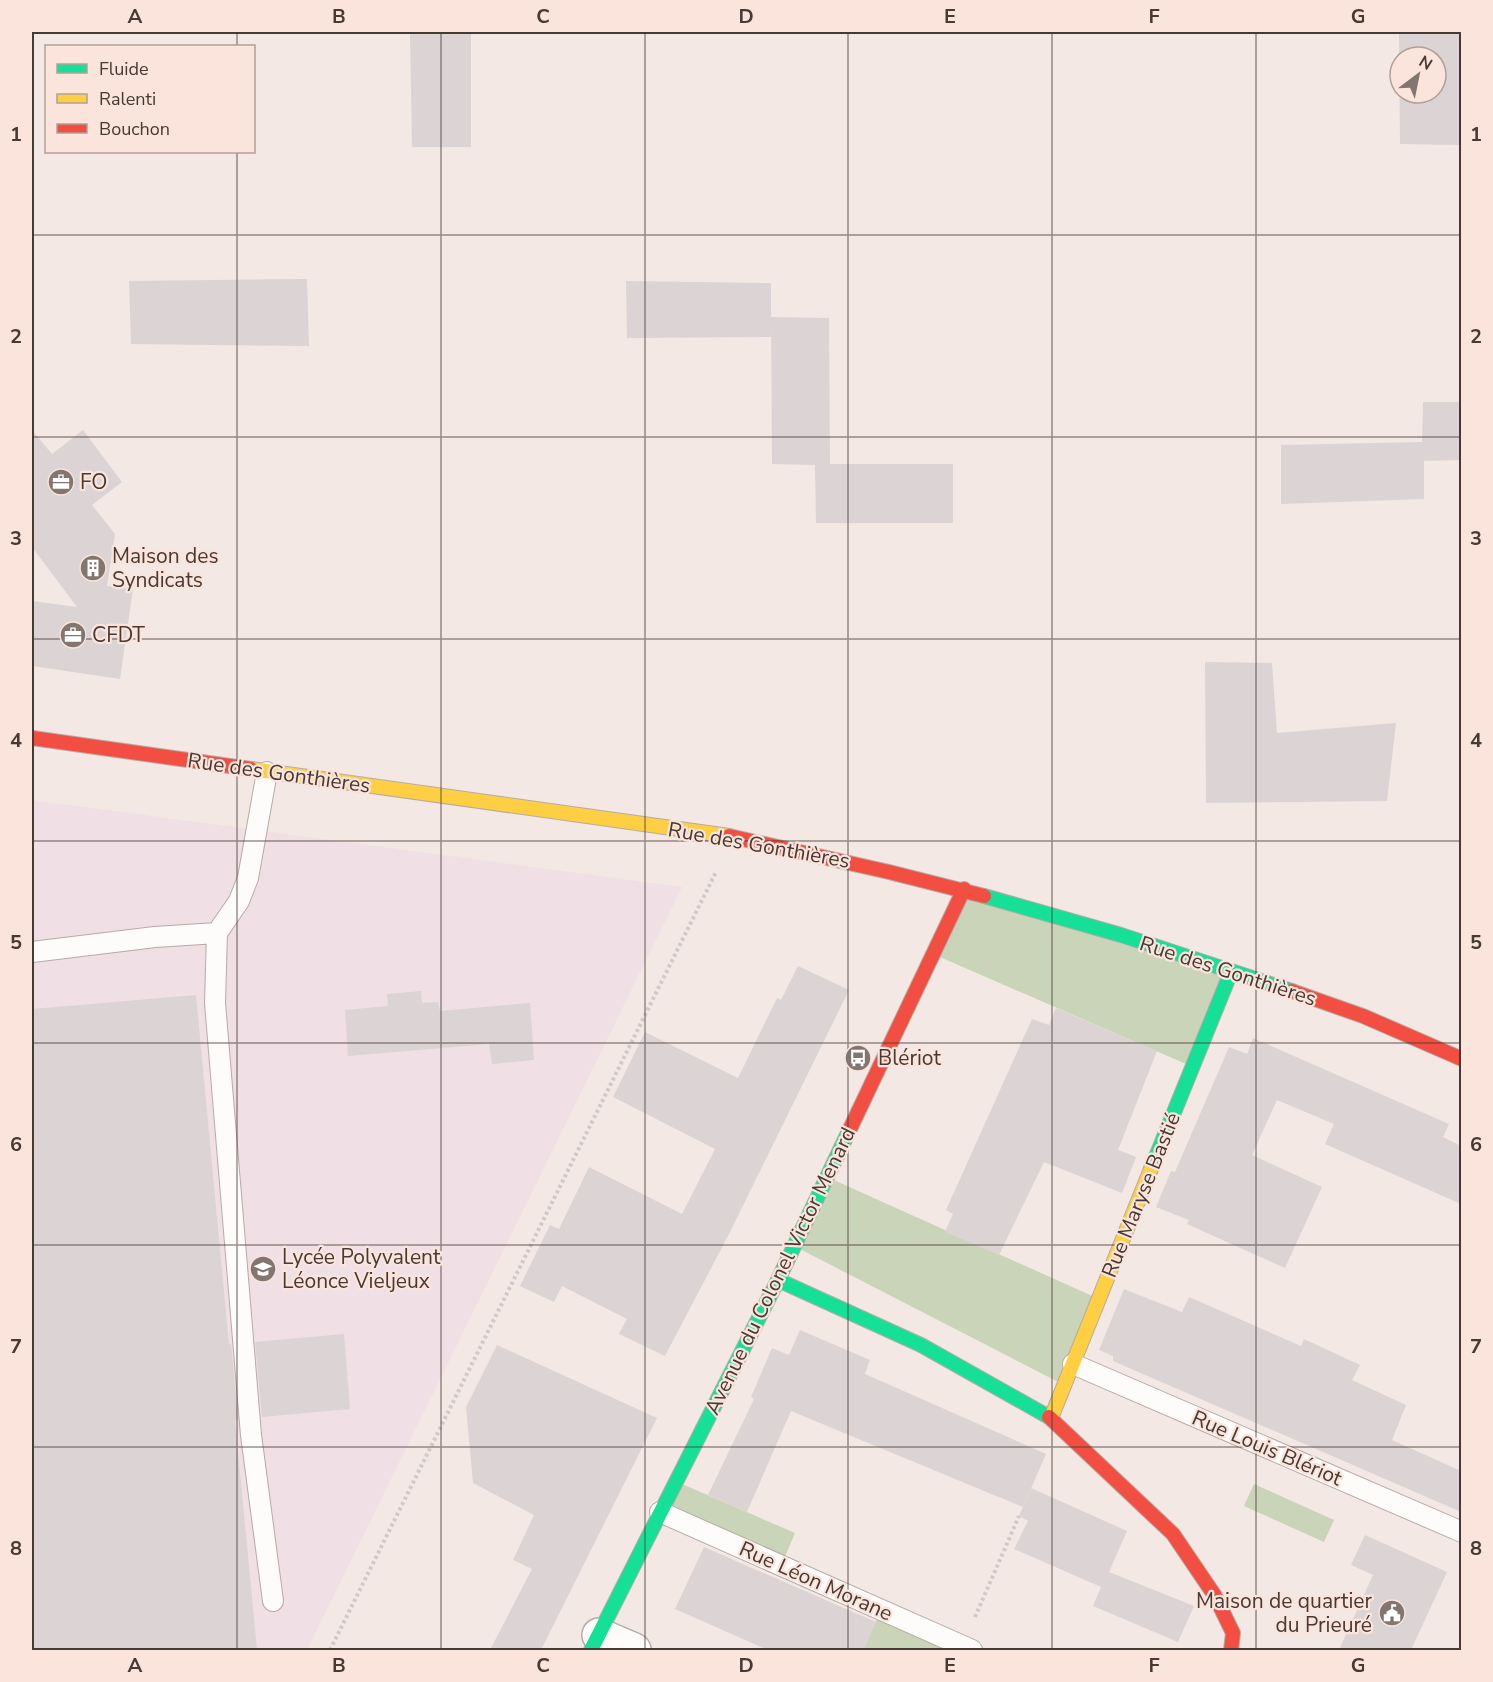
<svg xmlns="http://www.w3.org/2000/svg" width="1493" height="1682" viewBox="0 0 1493 1682" font-family="'Nunito Sans',sans-serif">
<style>
.education{fill:#f0dfe5}
.green{fill:#c9d4b8}
.building{fill:#dcd3d4;fill-rule:evenodd}
.lines{fill:none;stroke-linecap:round;stroke-linejoin:round}
.lane-casing{stroke:#b6aba6;stroke-width:22}
.street-casing{stroke:#b6aba6;stroke-width:36}
.fast-casing{stroke:#b6aba6;stroke-width:16}
.slow-casing{stroke:#b6aba6;stroke-width:16}
.jam-casing{stroke:#b6aba6;stroke-width:16}
.path{stroke:#d0c9c8;stroke-width:4;stroke-dasharray:3 3;stroke-linecap:butt}
.lane{stroke:#fdfcfb;stroke-width:20}
.street{stroke:#fdfcfb;stroke-width:33}
.fast{stroke:#16e098;stroke-width:14}
.slow{stroke:#ffcf43;stroke-width:14}
.jam{stroke:#f24e42;stroke-width:14}
.grid{fill:none;stroke:#473933;stroke-width:1.5;stroke-opacity:0.55}
.labels{text-anchor:middle;stroke-width:4.5;stroke-linejoin:round;paint-order:stroke}
.poi-label{font-size:21px;fill:#473933;stroke:#fae4dc;text-anchor:start}
.street-label{font-size:21px;fill:#473933;stroke:#fae4dc}
.neatline{fill:none;stroke:#473933;stroke-width:2}
.grid-label{font-size:20px;text-anchor:middle;font-weight:bold;fill:#473933}
</style>
<rect width="100%" height="100%" fill="#f3e8e3"/>
<path class="education" d="M 32,800 L 682,887 L 307,1650 L 32,1650 Z"/>
<path class="green" d="M 964,889 L 1231,972 L 1193,1067 L 933,954 Z
M 827,1177 L 1099,1299 L 1064,1385 L 794,1246 Z
M 675,1481 L 795,1533 L 781,1566 L 660,1512 Z
M 1254,1484 L 1334,1520 L 1324,1542 L 1244,1506 Z
M 881,1610 L 961,1650 L 863,1650 Z"/>
<path class="building" d="M 410,32 L 471,32 L 471,147 L 412,147 Z
M 1399,32 L 1459,32 L 1460,145 L 1400,144 ZM 1400,57 L 1436,57 L 1436,93 L 1400,93 Z
M 307,279 L 309,346 L 131,344 L 129,281 Z
M 626,281 L 771,283 L 771,337 L 627,338 Z
M 771,317 L 829,318 L 830,464 L 953,464 L 953,523 L 816,523 L 815,465 L 772,464 Z
M 1423,402 L 1461,402 L 1461,460 L 1424,461 L 1424,499 L 1281,504 L 1281,445 L 1422,442 Z
M 32,430 L 52,454 L 83,430 L 122,482 L 92,505 L 115,534 L 107,586 L 133,589 L 120,679 L 32,666 L 32,601 L 77,607 L 32,547 Z
M 1205,662 L 1272,663 L 1277,733 L 1396,723 L 1387,801 L 1206,803 Z
M 798,966 L 849,990 L 730,1232 L 665,1356 L 619,1334 L 627,1319 L 562,1286 L 554,1302 L 520,1286 L 550,1225 L 559,1229 L 589,1167 L 682,1214 L 715,1149 L 613,1097 L 645,1032 L 738,1078 L 777,998 L 781,1000 Z
M 421,991 L 422,1003 L 438,1002 L 440,1011 L 530,1003 L 534,1060 L 492,1064 L 489,1044 L 348,1056 L 345,1010 L 388,1006 L 387,994 Z
M 196,995 L 229,1345 L 231,1344 L 238,1419 L 235,1420 L 257,1650 L 32,1650 L 32,1009 Z
M 1056,1008 L 1157,1051 L 1118,1150 L 1136,1157 L 1122,1193 L 1044,1162 L 999,1255 L 945,1232 L 953,1214 L 946,1210 L 1032,1019 L 1049,1025 Z
M 1253,1038 L 1449,1124 L 1443,1137 L 1461,1146 L 1461,1204 L 1325,1144 L 1334,1124 L 1277,1100 L 1252,1155 L 1322,1187 L 1285,1268 L 1187,1224 L 1189,1220 L 1156,1207 L 1171,1171 L 1175,1172 L 1229,1047 L 1247,1054 Z
M 1124,1289 L 1182,1312 L 1189,1297 L 1301,1346 L 1304,1339 L 1360,1365 L 1352,1380 L 1406,1405 L 1392,1440 L 1461,1471 L 1461,1512 L 1113,1361 L 1113,1356 L 1099,1350 Z
M 800,1330 L 870,1360 L 865,1374 L 1046,1454 L 1023,1507 L 791,1411 L 747,1512 L 708,1495 L 754,1399 L 751,1397 L 772,1348 L 789,1355 Z
M 344,1334 L 350,1409 L 262,1417 L 255,1342 Z
M 497,1345 L 657,1418 L 541,1650 L 490,1650 L 532,1569 L 513,1560 L 534,1515 L 473,1483 L 466,1407 Z
M 1031,1488 L 1127,1531 L 1109,1572 L 1194,1606 L 1178,1642 L 1093,1606 L 1101,1587 L 1014,1549 L 1028,1521 L 1019,1516 Z
M 1365,1535 L 1447,1572 L 1411,1650 L 1339,1650 L 1373,1575 L 1351,1565 Z
M 704,1547 L 876,1622 L 863,1650 L 768,1650 L 675,1609 Z"/>
<g class="lines">
<defs>
<path id="lane" d="M 267,772 L 248,878 L 239,901 L 217,933 L 215,1003 L 251,1435 L 273,1601
M 32,952 L 155,937 L 217,933
M 1073,1364 L 1462,1532
M 660,1512 L 972,1650"/>
<path id="street" d="M 599,1635 L 634,1650"/>
<path id="fast" d="M 984,896 L 1121,935 L 1292,991
M 1151,1169 L 1231,972
M 778,1280 L 921,1345 L 1049,1417
M 591,1650 L 778,1280 L 849,1131"/>
<path id="slow" d="M 251,769 L 729,836
M 1051,1418 L 1151,1169"/>
<path id="jam" d="M 32,738 L 251,769
M 729,836 L 889,872 L 984,896
M 1292,991 L 1363,1016 L 1462,1059
M 849,1131 L 964,889
M 1049,1417 L 1173,1534 L 1215,1596 L 1233,1633 L 1231,1650"/>
</defs>
<use href="#lane" class="lane-casing"/>
<use href="#street" class="street-casing"/>
<use href="#fast" class="fast-casing"/>
<use href="#slow" class="slow-casing"/>
<use href="#jam" class="jam-casing"/>
<path class="path" d="M 975,1617 L 1019,1516
M 330,1650 L 716,872"/>
<use href="#lane" class="lane"/>
<use href="#street" class="street"/>
<use href="#fast" class="fast"/>
<use href="#slow" class="slow"/>
<use href="#jam" class="jam"/>
</g>
<path class="grid" d="M 237,32 L 237,46M 441,32 L 441,1650M 645,32 L 645,1650M 848,32 L 848,1650M 1052,32 L 1052,1650M 1256,32 L 1256,1650M 237,152 L 237,1650M 32,235 L 1462,235M 32,437 L 1462,437M 32,639 L 1462,639M 32,841 L 1462,841M 32,1043 L 1462,1043M 32,1245 L 1462,1245M 32,1447 L 1462,1447"/>
<defs>
<symbol id="office-disc" viewBox="-11 -11 22 22"><circle r="9.5" fill="#837671" stroke="#fae4dc"/><path d="M-6-3h4V-5.5h4V-3h4V5H-6ZM-1-4.5V-3h2v-1.5ZM-6 0V1H6V0Z" fill="#fff"/></symbol>
<symbol id="building-disc" viewBox="-11 -11 22 22"><circle r="9.5" fill="#837671" stroke="#fae4dc"/><path d="M-4-6H4V6H1V3H-1V6H-4ZM-2.5-4.3h1.7v1.8h-1.7ZM.8-4.3h1.7v1.8H.8ZM-2.5-1h1.7V.8h-1.7ZM.8-1h1.7V.8H.8Z" fill="#fff"/></symbol>
<symbol id="bus-disc" viewBox="-11 -11 22 22"><circle r="9.5" fill="#837671" stroke="#fae4dc"/><path d="M-5-6H5V4H4V6H2V4H-2V6H-4V4H-5ZM-3.5-4V0h7V-4ZM-3.5 1.2v1.5H-2V1.2ZM2 1.2v1.5H3.5V1.2Z" fill="#fff"/></symbol>
<symbol id="school-disc" viewBox="-11 -11 22 22"><circle r="9.5" fill="#837671" stroke="#fae4dc"/><path d="M0-5L7-2L0 1L-7-2ZM-4 1L0 2.5L4 1V4Q0 6-4 4Z" fill="#fff"/></symbol>
<symbol id="civic-disc" viewBox="-11 -11 22 22"><circle r="9.5" fill="#837671" stroke="#fae4dc"/><path d="M-.6-6.5H3V-4.5H.6V-3L4-1V1h2V6H-6V1h2V-1L-.6-3ZM-1.2 2.5V6h2.4V2.5Z" fill="#fff"/></symbol>
</defs>
<g fill-rule="evenodd">
<use href="#office-disc" x="46" y="467" width="30" height="30"/>
<use href="#building-disc" x="78" y="553" width="30" height="30"/>
<use href="#office-disc" x="58" y="620" width="30" height="30"/>
<use href="#bus-disc" x="843" y="1043" width="30" height="30"/>
<use href="#school-disc" x="248" y="1254" width="30" height="30"/>
<use href="#civic-disc" x="1377" y="1598" width="30" height="30"/>
</g>
<g class="labels">
<g class="poi-label">
<text x="80" y="489">FO</text>
<text x="112" y="563">Maison des<tspan x="112" dy="24">Syndicats</tspan></text>
<text x="92" y="642">CFDT</text>
<text x="878" y="1065">Blériot</text>
<text x="282" y="1264">Lycée Polyvalent<tspan x="282" dy="24">Léonce Vieljeux</tspan></text>
<text x="1372" y="1608" text-anchor="end">Maison de quartier<tspan x="1372" dy="24">du Prieuré</tspan></text>
</g>
<g class="street-label">
<text transform="translate(279 773) rotate(8)" y="7">Rue des Gonthières</text>
<text transform="translate(759 845) rotate(10)" y="7">Rue des Gonthières</text>
<text transform="translate(1228 971) rotate(18)" y="7">Rue des Gonthières</text>
<text transform="translate(1141 1195) rotate(-68)" y="7">Rue Maryse Bastié</text>
<text transform="translate(780 1271) rotate(-64)" y="7">Avenue du Colonel Victor Menard</text>
<text transform="translate(1267 1448) rotate(23)" y="7">Rue Louis Blériot</text>
<text transform="translate(816 1581) rotate(24)" y="7">Rue Léon Morane</text>
</g>
</g>
<rect width="1493" height="1682" fill="none" stroke="#fae4dc" stroke-width="66"/>
<rect x="45" y="45" width="210" height="108" fill="#fae4dc" stroke="#b2a098" stroke-width="1.5"/>
<rect x="57" y="64" width="30" height="9" fill="#16e098" stroke="#b2a098" stroke-width="1.5"/>
<text x="99" y="75" font-size="18" fill="#473933">Fluide</text>
<rect x="57" y="94" width="30" height="9" fill="#ffcf43" stroke="#b2a098" stroke-width="1.5"/>
<text x="99" y="105" font-size="18" fill="#473933">Ralenti</text>
<rect x="57" y="124" width="30" height="9" fill="#f24e42" stroke="#b2a098" stroke-width="1.5"/>
<text x="99" y="135" font-size="18" fill="#473933">Bouchon</text>
<g transform="translate(1418 75) rotate(32)"><circle r="28" fill="#fae4dc" stroke="#b2a098" stroke-width="1.5"/>
<path d="M0-4.5L10 22L0 15L-10 22Z" fill="#837671"/>
<text y="-9" font-size="16" font-weight="bold" text-anchor="middle" fill="#473933">N</text>
</g>
<rect x="33" y="33" width="1427" height="1616" class="neatline"/>
<g class="grid-label">
<text x="135" y="23">A</text>
<text x="339" y="23">B</text>
<text x="543" y="23">C</text>
<text x="746" y="23">D</text>
<text x="950" y="23">E</text>
<text x="1154" y="23">F</text>
<text x="1358" y="23">G</text>
<text x="16" y="141">1</text>
<text x="1476" y="141">1</text>
<text x="16" y="343">2</text>
<text x="1476" y="343">2</text>
<text x="16" y="545">3</text>
<text x="1476" y="545">3</text>
<text x="16" y="747">4</text>
<text x="1476" y="747">4</text>
<text x="16" y="949">5</text>
<text x="1476" y="949">5</text>
<text x="16" y="1151">6</text>
<text x="1476" y="1151">6</text>
<text x="16" y="1353">7</text>
<text x="1476" y="1353">7</text>
<text x="16" y="1555">8</text>
<text x="1476" y="1555">8</text>
<text x="135" y="1672">A</text>
<text x="339" y="1672">B</text>
<text x="543" y="1672">C</text>
<text x="746" y="1672">D</text>
<text x="950" y="1672">E</text>
<text x="1154" y="1672">F</text>
<text x="1358" y="1672">G</text>
</g>
</svg>
